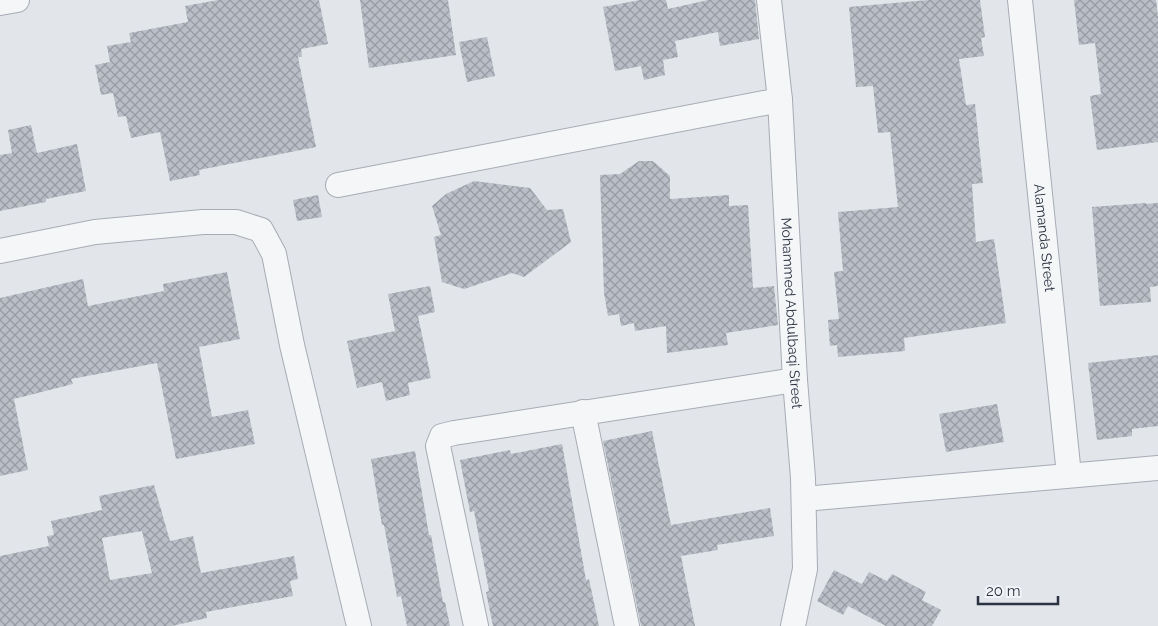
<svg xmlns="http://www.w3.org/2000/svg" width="1158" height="626" viewBox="0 0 1158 626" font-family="Raleway,sans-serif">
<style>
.building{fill:url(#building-cross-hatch);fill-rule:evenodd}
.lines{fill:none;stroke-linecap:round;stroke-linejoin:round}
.minor-casing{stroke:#a7acb4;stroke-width:26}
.minor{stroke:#f5f6f8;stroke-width:24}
.labels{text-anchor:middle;stroke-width:5;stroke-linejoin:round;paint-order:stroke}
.street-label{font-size:14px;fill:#2b3342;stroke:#f2f4f7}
</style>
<defs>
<pattern id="building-cross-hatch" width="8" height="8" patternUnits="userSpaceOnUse" patternTransform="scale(1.25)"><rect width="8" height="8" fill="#babec7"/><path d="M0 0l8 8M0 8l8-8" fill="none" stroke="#979ba3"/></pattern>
</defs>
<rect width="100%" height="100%" fill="#e2e5ea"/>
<path class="building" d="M 218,0 L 319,0 L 328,44 L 301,49 L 302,57 L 298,57 L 316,147 L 199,170 L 200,175 L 170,181 L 160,132 L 131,138 L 126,116 L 118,117 L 113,93 L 101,95 L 95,65 L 110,62 L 107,46 L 131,42 L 129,33 L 188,22 L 185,6 Z
M 360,0 L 448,0 L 456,55 L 369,68 Z
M 640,0 L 666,0 L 668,9 L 708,0 L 755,0 L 759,39 L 720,46 L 718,32 L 675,41 L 678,57 L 663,60 L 665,75 L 644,80 L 641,66 L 615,71 L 603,7 Z
M 928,0 L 980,0 L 985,37 L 981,38 L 984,56 L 959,59 L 966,105 L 975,104 L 983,183 L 972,184 L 976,242 L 994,239 L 1006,323 L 904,338 L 905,351 L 838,357 L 837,345 L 830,346 L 828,320 L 839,319 L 834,272 L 843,271 L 838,212 L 898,207 L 890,132 L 878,133 L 873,86 L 856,87 L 849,7 Z
M 1074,0 L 1156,0 L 1158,16 L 1158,142 L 1097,150 L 1090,96 L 1101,94 L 1095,43 L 1079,45 Z
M 487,37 L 495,76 L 467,82 L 459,42 Z
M 31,125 L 37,153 L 77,144 L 86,191 L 46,199 L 46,202 L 0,211 L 0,155 L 12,153 L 8,130 Z
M 639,161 L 653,161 L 670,176 L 670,199 L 729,195 L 729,206 L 748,205 L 753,288 L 774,286 L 778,325 L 726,333 L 728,345 L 667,353 L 666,326 L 635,331 L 634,323 L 621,326 L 619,314 L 608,316 L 604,293 L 600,175 L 620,174 Z
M 474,181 L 530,188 L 547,210 L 563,209 L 571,242 L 524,277 L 512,273 L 464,289 L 442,282 L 434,237 L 441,235 L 432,206 L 446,194 Z
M 318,195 L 322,217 L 297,221 L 293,200 Z
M 1146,203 L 1146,204 L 1158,203 L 1158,286 L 1150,287 L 1151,302 L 1100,306 L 1092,207 Z
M 227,272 L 240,339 L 199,347 L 212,417 L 248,410 L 255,444 L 176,459 L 157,363 L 71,379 L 73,384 L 14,399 L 28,470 L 0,476 L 0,298 L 83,279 L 88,306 L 164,291 L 163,284 Z
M 430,286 L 435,312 L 418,316 L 431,378 L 408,383 L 410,395 L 386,401 L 382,382 L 357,388 L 347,341 L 395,331 L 388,294 Z
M 1158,355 L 1158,426 L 1132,429 L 1132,436 L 1097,440 L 1088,363 Z
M 997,404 L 1004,442 L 946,452 L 939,414 Z
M 652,431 L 671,525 L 770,508 L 774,536 L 717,545 L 718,550 L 681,556 L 695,626 L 641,626 L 603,441 Z
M 562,444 L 586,580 L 589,579 L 599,626 L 493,626 L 486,592 L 489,591 L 474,511 L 470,512 L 460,460 L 510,450 L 511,454 Z
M 415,451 L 429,535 L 431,535 L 443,602 L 445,602 L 450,626 L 407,626 L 401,596 L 397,597 L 384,525 L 382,525 L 371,459 Z
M 154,485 L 170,541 L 193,536 L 201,573 L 294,556 L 298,579 L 290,581 L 293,596 L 206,612 L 207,618 L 172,626 L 0,626 L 0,556 L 49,546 L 47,536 L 54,535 L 51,521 L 102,510 L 99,496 ZM 142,531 L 152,573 L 110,580 L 102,538 Z
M 834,570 L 862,584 L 869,572 L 887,581 L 892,574 L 926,592 L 922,600 L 941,610 L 932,626 L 886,626 L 848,606 L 843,615 L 817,601 Z"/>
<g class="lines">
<defs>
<g id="minor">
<path id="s1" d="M 769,0 L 780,100 L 795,380 L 803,478 L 805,569 L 793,626"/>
<path id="s2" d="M 1020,0 L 1069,475"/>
<path d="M 0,3 L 17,0"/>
<path d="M 338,185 L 780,100"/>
<path d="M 0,251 L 95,232 L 203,222 L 236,222 L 261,230 L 274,254 L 292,345 L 359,626"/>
<path d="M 583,412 L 627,626"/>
<path d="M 804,499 L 1158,468"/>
<path d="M 476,626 L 438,446 L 442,436 L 454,433 L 795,380"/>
</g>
</defs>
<use href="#minor" class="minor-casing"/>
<use href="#minor" class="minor"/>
</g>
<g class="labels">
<g class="street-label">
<text dy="5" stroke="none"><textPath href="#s2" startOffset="239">Alamanda Street</textPath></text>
<text dy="5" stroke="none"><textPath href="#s1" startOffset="314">Mohammed Abdulbaqi Street</textPath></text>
</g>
</g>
<path d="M978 596v8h80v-8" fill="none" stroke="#2b3342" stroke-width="2.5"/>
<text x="986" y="596" font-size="15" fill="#2b3342" stroke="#f2f4f7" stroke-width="4" paint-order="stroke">20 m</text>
</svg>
